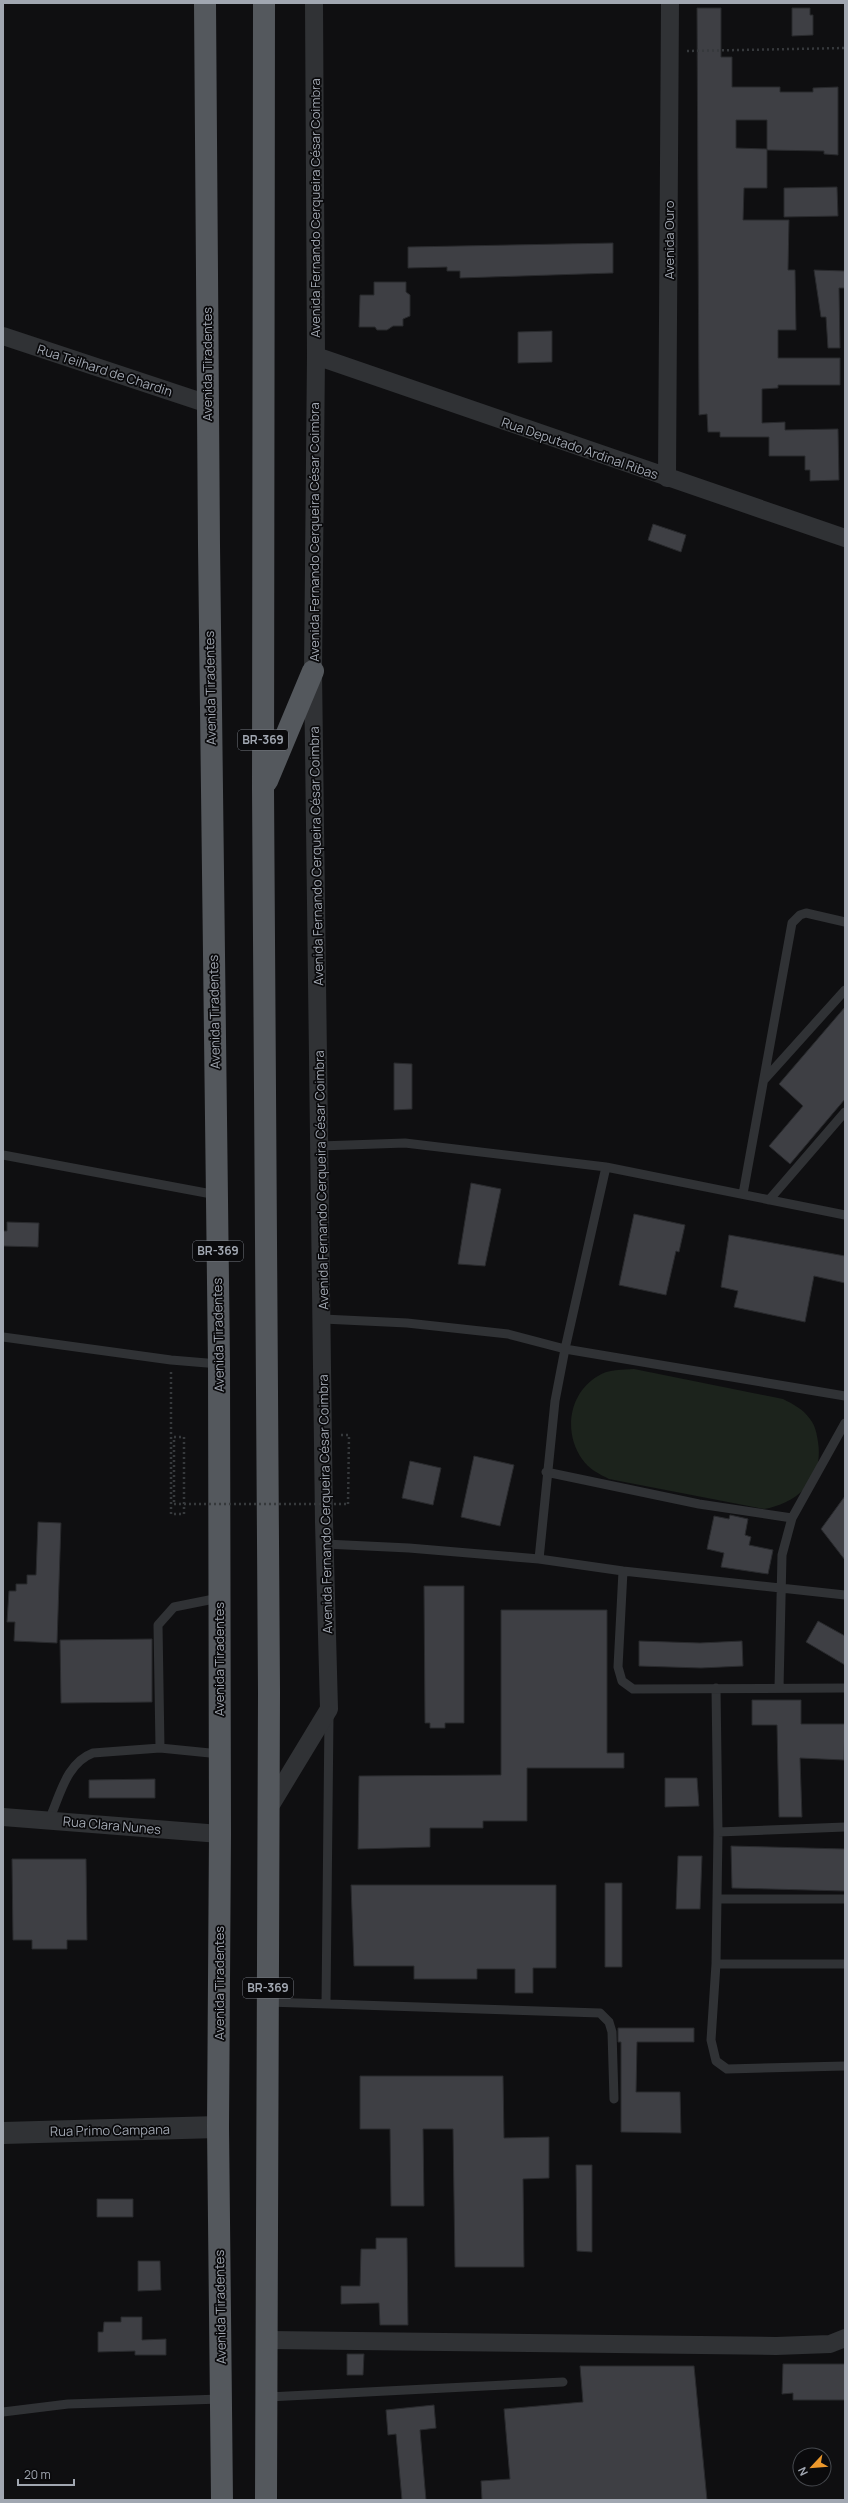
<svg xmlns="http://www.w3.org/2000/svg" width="848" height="2503" viewBox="0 0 848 2503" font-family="Manrope,sans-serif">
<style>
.green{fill:#1c231c}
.building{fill:#3e3f44;stroke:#292a2d}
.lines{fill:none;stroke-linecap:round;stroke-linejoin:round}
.path{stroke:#36393c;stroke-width:2.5;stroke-dasharray:2 3;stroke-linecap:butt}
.service{stroke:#303235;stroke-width:9}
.minor{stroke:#303235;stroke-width:18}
.tertiary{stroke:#303235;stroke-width:22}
.trunk{stroke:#54585d;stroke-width:22}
.path-bridge{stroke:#36393c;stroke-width:2.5;stroke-dasharray:2 3;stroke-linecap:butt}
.labels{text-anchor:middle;stroke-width:3.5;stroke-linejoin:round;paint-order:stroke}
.shield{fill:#0a0a0c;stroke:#747880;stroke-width:1}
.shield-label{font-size:12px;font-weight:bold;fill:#a1a7b1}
.street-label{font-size:13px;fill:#a1a7b1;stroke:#0a0a0c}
</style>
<rect width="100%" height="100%" fill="#0f0f11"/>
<path class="green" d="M 634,1369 L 783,1399 C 793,1404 803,1409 810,1419 C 815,1425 817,1434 818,1442 C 824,1479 798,1503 764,1509 L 609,1479 C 599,1474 589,1469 582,1459 C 563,1432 569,1393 598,1376 C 608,1369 623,1370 634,1369 Z"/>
<path class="building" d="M 697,8 L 721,8 L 721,57 L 732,57 L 732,87 L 780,87 L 780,92 L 813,92 L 813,88 L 838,87 L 838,155 L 824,154 L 824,151 L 767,150 L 767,120 L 736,120 L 736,148 L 767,149 L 767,188 L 744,188 L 743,220 L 789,220 L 788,270 L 795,270 L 796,330 L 778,330 L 778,358 L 840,358 L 840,385 L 778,385 L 778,388 L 762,389 L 762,423 L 785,422 L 785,430 L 838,429 L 839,480 L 810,481 L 810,470 L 805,470 L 805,456 L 769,456 L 769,437 L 720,437 L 720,432 L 708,432 L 707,414 L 699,415 Z
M 792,8 L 810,8 L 810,15 L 813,15 L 813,35 L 792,36 Z
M 837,187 L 838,216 L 784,217 L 784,188 Z
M 613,243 L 613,273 L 460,278 L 460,271 L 447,271 L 447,267 L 408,268 L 408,247 Z
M 814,270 L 845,271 L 845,288 L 839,288 L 840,348 L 828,348 L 826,317 L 821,317 Z
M 374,282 L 406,282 L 406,292 L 410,295 L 410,316 L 403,319 L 403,326 L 393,326 L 387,330 L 377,330 L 375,327 L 359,327 L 360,295 L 374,295 Z
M 552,331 L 552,362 L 518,363 L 518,332 Z
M 653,524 L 686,535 L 681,552 L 648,540 Z
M 845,1007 L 845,1099 L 790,1164 L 769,1146 L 803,1106 L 779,1084 Z
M 394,1063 L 412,1064 L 412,1109 L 394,1110 Z
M 471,1183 L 501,1189 L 485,1266 L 458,1264 Z
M 634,1214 L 685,1225 L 679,1252 L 676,1251 L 666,1295 L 619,1285 Z
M 7,1222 L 39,1223 L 38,1247 L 3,1246 L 3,1231 L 7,1231 Z
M 729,1235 L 845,1256 L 845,1283 L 814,1276 L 805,1322 L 734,1307 L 738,1291 L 721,1287 Z
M 474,1456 L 514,1465 L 500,1526 L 461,1517 Z
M 410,1461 L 441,1468 L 433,1505 L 402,1498 Z
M 845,1496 L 845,1560 L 821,1529 Z
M 730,1515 L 748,1519 L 745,1535 L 751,1537 L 749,1545 L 773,1550 L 768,1574 L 721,1567 L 724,1553 L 707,1549 L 714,1516 L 729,1519 Z
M 38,1522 L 61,1523 L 57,1643 L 14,1641 L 15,1622 L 7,1622 L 9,1591 L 16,1591 L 16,1584 L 27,1584 L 27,1575 L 36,1575 Z
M 424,1586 L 464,1586 L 464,1723 L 445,1723 L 445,1728 L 430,1728 L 430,1723 L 425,1723 Z
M 501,1610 L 607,1610 L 607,1753 L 624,1753 L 624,1768 L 527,1768 L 527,1821 L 483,1821 L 483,1828 L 430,1828 L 430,1847 L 358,1849 L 359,1776 L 501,1775 Z
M 818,1621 L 845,1636 L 845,1665 L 806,1642 Z
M 152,1639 L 152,1702 L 61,1703 L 60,1640 Z
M 639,1641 L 700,1643 L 742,1641 L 743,1666 L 701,1668 L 639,1666 Z
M 752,1700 L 801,1700 L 801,1724 L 845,1724 L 844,1760 L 800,1758 L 802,1817 L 779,1817 L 777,1725 L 752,1725 Z
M 665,1778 L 697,1778 L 699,1806 L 665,1807 Z
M 155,1779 L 155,1798 L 89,1798 L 89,1780 Z
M 731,1846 L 845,1849 L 845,1891 L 732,1888 Z
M 678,1856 L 702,1856 L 700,1909 L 676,1909 Z
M 12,1859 L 86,1859 L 87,1940 L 67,1940 L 67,1949 L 32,1949 L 32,1940 L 13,1940 Z
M 605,1883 L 622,1883 L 622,1967 L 605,1967 Z
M 351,1885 L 556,1885 L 556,1968 L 533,1968 L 533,1993 L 515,1993 L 515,1969 L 477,1969 L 477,1979 L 414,1979 L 414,1966 L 354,1966 Z
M 618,2028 L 694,2028 L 694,2042 L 637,2042 L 636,2092 L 680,2092 L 681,2133 L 621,2132 L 621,2042 L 618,2042 Z
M 360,2076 L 503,2076 L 504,2138 L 549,2137 L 549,2178 L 523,2179 L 524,2267 L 455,2267 L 453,2129 L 423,2129 L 424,2206 L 391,2206 L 390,2129 L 360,2129 Z
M 576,2165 L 592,2165 L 592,2252 L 577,2251 Z
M 97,2199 L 133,2199 L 133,2217 L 97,2217 Z
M 376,2238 L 407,2238 L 408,2325 L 380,2325 L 379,2303 L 341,2304 L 341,2286 L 360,2286 L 361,2249 L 376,2249 Z
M 138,2261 L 160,2261 L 161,2290 L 138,2291 Z
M 121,2317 L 142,2317 L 142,2340 L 166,2339 L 166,2355 L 135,2355 L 135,2351 L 98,2352 L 98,2332 L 103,2332 L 104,2322 L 121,2322 Z
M 347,2354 L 364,2354 L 363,2375 L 347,2375 Z
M 783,2364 L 845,2364 L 845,2400 L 793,2400 L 793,2393 L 782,2394 Z
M 580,2366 L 694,2366 L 707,2500 L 482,2500 L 481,2481 L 510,2479 L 504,2409 L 583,2402 Z
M 434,2405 L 436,2428 L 420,2430 L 426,2500 L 402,2500 L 396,2434 L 388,2435 L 386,2410 Z"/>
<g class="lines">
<path class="path" d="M 687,51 L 845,48
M 171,1372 L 171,1514 L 184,1514 L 184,1437 L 174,1437 L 174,1504
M 341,1435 L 349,1435 L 348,1504"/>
<path class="service" d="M 764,1080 L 845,990
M 320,1146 L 405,1143 L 606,1167 L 845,1215
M 3,1155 L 217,1195
M 606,1167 L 565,1349 L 845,1396
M 743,1194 L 792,923 L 800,915 L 806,913 L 845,922
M 769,1200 L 845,1112
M 323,1319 L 407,1323 L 508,1334 L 565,1349 L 555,1401 L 539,1559 L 623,1571 L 845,1595
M 3,1337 L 171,1360 L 219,1364
M 546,1472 L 699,1504 L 792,1518
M 325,1544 L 409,1548 L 539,1559
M 623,1571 L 618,1667 L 622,1681 L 633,1689 L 845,1688
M 716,1688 L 718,1832 L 716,1964 L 711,2040 L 716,2061 L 727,2069 L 845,2066
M 779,1688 L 782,1555 L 792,1518 L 845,1423
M 160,1748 L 158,1625 L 174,1607 L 219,1598
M 49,1820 C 60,1796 66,1763 93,1753 L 160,1748 L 220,1754
M 718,1832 L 845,1827
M 717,1899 L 845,1899
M 716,1964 L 845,1964
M 268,2002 L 600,2013 L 609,2022 L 612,2032 L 614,2099
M 326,2004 L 329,1715
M 268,2397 L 563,2382
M 3,2412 L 68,2404 L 221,2399"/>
<path class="minor" d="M 3,336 L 208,404
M 316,356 L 845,538
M 667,478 L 670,3
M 269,1808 L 329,1709 L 324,1522 L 313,671 L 316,356 L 314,3
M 3,1817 L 220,1834
M 268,2340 L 776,2346 L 830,2344 L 845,2338"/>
<path class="tertiary" d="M 3,2133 L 218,2127"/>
<path class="trunk" d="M 205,3 L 209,545 L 219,1364 L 220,1834 L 218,2127 L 222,2500
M 264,3 L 263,789 L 269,1692 L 266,2500
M 267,781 L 313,671"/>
<path class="path-bridge" d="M 174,1504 L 348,1504"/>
</g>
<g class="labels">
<g class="shield">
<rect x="238" y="730" width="50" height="20" rx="3"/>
<rect x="193" y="1241" width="50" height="20" rx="3"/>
<rect x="243" y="1978" width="50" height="20" rx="3"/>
</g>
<g class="shield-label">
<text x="263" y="744">BR-369</text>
<text x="218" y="1255">BR-369</text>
<text x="268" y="1992">BR-369</text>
</g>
<g class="street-label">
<text transform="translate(315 208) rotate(-90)" y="5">Avenida Fernando Cerqueira César Coimbra</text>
<text transform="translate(669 240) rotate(-90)" y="5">Avenida Ouro</text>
<text transform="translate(207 364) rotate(-90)" y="5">Avenida Tiradentes</text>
<text transform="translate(105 370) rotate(18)" y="5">Rua Teilhard de Chardin</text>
<text transform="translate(580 448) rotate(19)" y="5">Rua Deputado Ardinal Ribas</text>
<text transform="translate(314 532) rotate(-90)" y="5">Avenida Fernando Cerqueira César Coimbra</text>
<text transform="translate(210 688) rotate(-91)" y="5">Avenida Tiradentes</text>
<text transform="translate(316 856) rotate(-91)" y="5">Avenida Fernando Cerqueira César Coimbra</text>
<text transform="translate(214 1012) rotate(-91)" y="5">Avenida Tiradentes</text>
<text transform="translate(321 1180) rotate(-91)" y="5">Avenida Fernando Cerqueira César Coimbra</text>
<text transform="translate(218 1335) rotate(-91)" y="5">Avenida Tiradentes</text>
<text transform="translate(325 1504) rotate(-91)" y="5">Avenida Fernando Cerqueira César Coimbra</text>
<text transform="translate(219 1659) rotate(-90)" y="5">Avenida Tiradentes</text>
<text transform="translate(112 1825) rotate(5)" y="5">Rua Clara Nunes</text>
<text transform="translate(219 1983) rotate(-90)" y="5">Avenida Tiradentes</text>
<text transform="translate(110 2130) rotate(-1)" y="5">Rua Primo Campana</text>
<text transform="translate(220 2307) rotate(-91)" y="5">Avenida Tiradentes</text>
</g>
</g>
<rect width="848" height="2503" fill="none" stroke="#a1a7b1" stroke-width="8"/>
<g transform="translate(812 2467) rotate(244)"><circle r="19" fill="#0a0a0c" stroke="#46494e"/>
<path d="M0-3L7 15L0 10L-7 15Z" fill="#ec982c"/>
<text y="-6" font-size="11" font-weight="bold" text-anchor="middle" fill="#a1a7b1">N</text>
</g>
<path d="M18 2479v6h56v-6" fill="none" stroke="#a1a7b1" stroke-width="2"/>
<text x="24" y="2479" font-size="12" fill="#a1a7b1" stroke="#0a0a0c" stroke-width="3" paint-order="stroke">20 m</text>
</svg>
